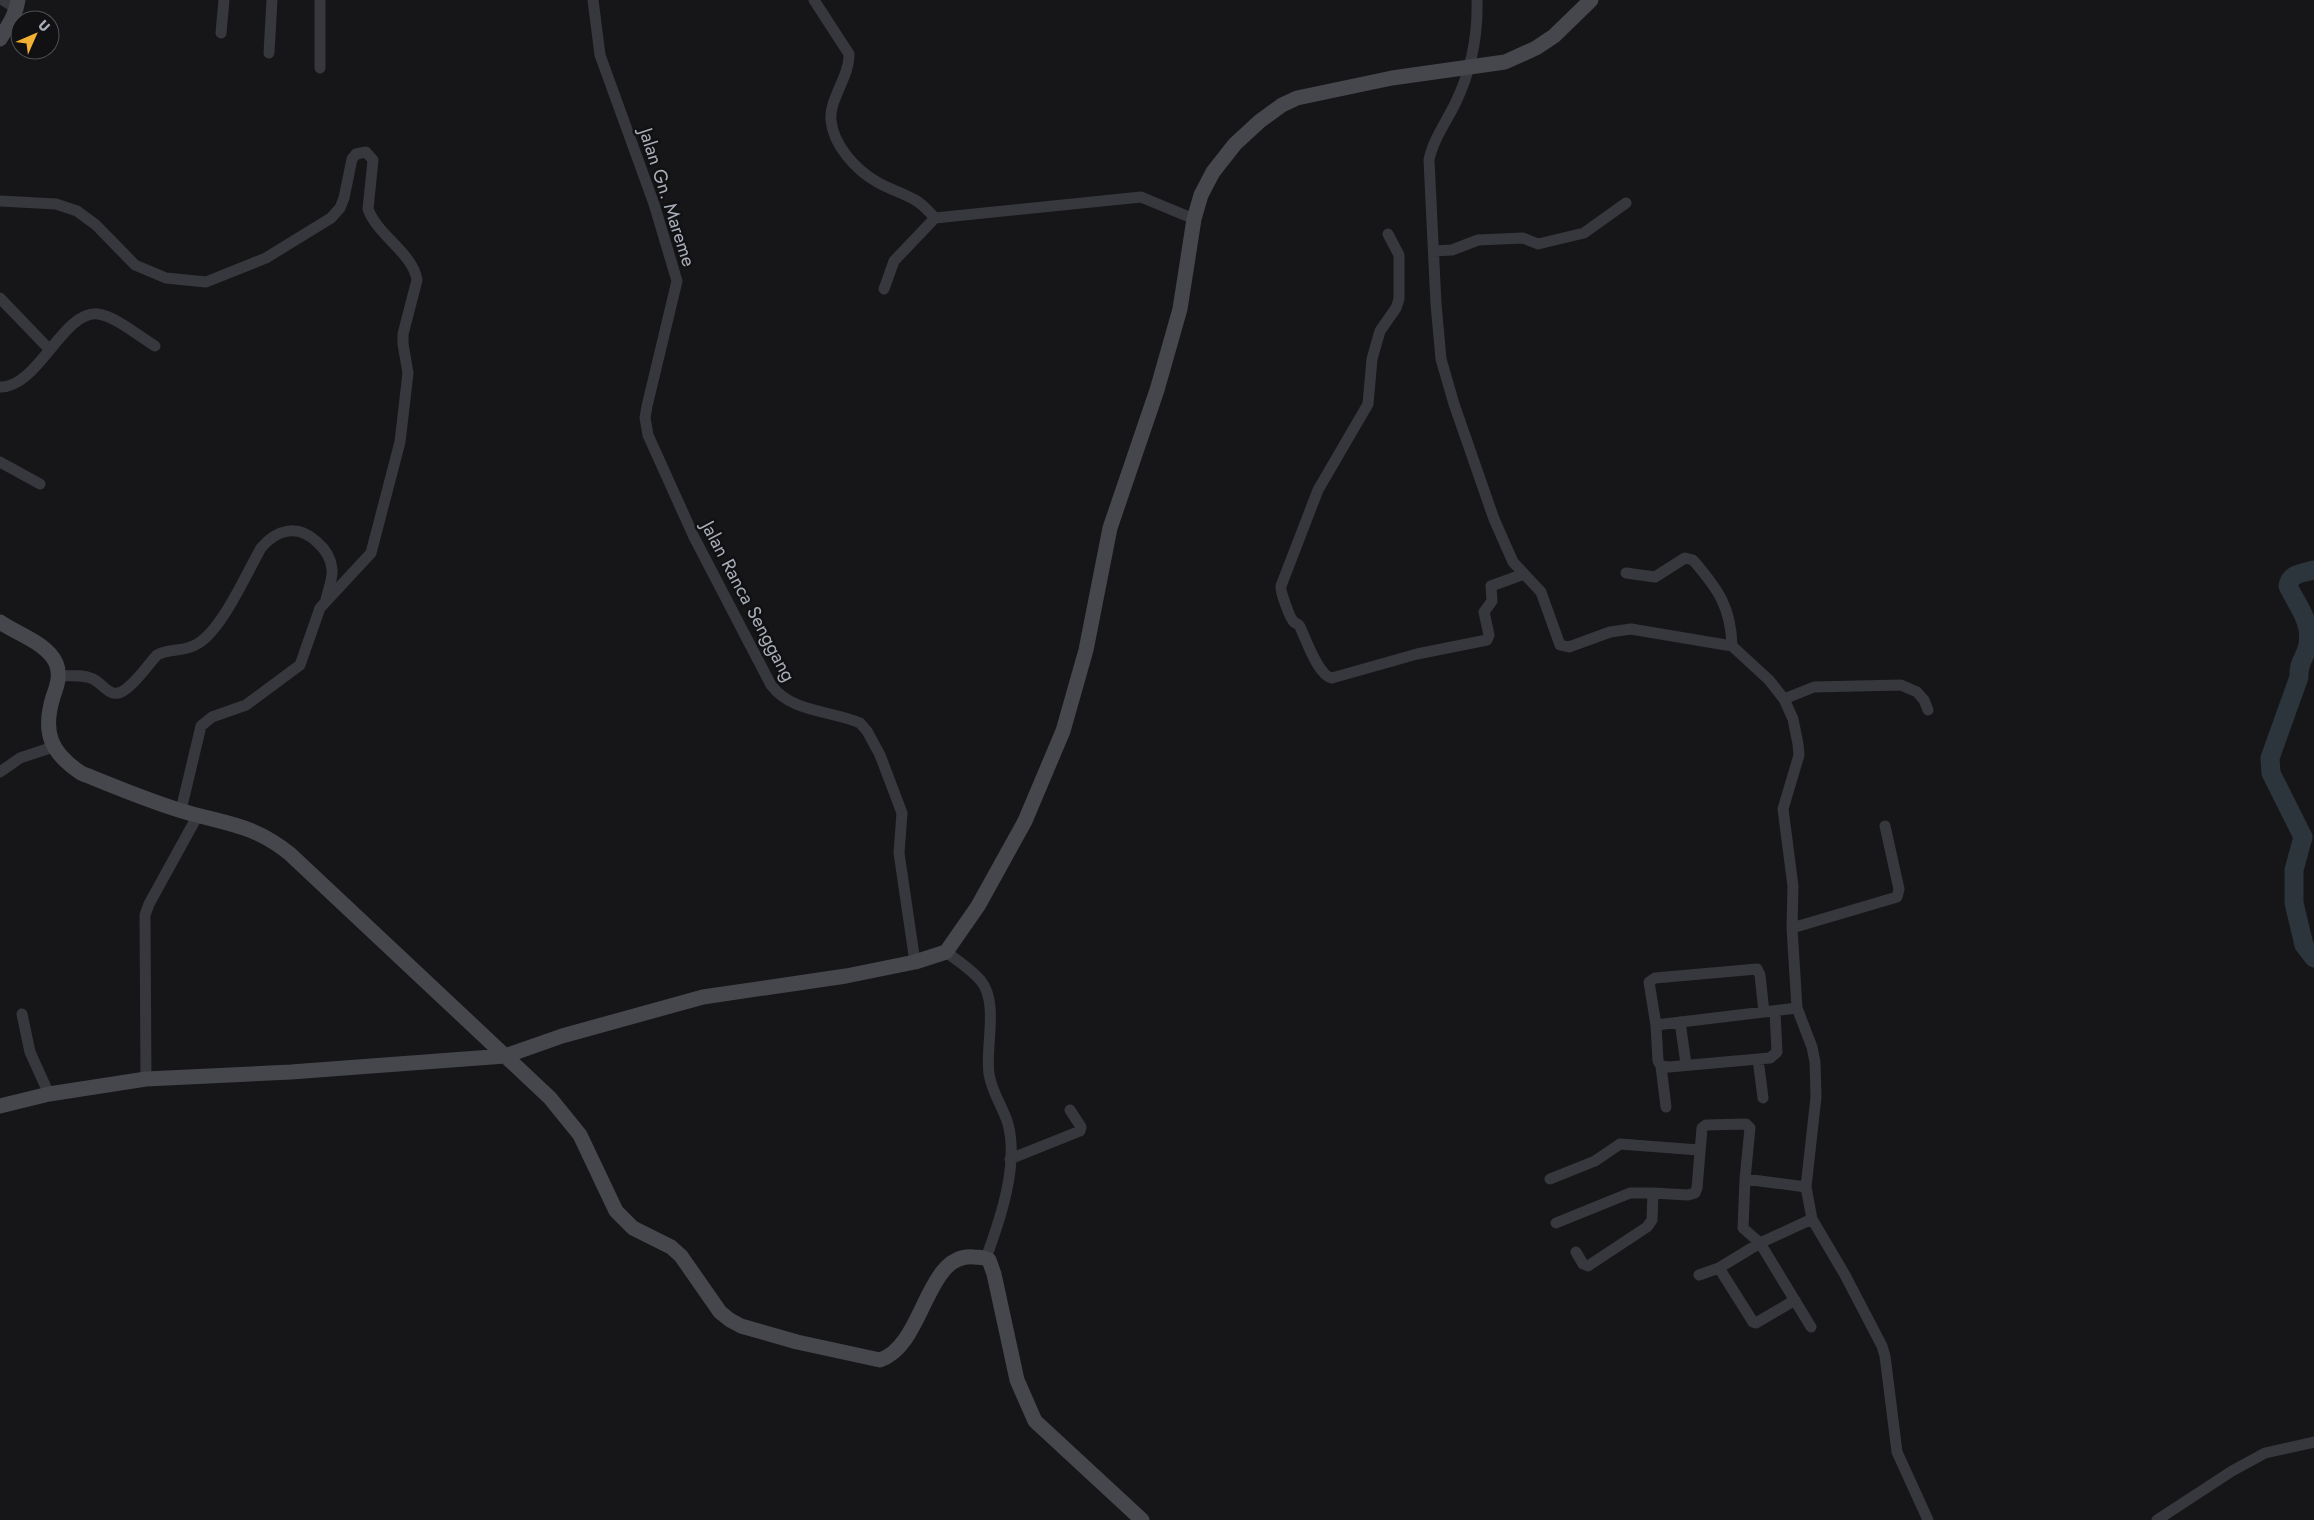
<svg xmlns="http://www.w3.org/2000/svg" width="2314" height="1520" viewBox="0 0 2314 1520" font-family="Jost,sans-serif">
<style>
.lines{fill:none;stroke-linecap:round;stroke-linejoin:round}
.river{stroke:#2c353c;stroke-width:19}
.street{stroke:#37383d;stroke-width:11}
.secondary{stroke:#45474d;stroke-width:15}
.labels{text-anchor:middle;stroke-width:5;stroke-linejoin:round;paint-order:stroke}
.street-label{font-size:19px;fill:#a8adb8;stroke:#111113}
</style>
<rect width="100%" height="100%" fill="#161618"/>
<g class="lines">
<path class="river" d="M 2314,570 C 2303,573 2290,573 2288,586 C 2297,605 2312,622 2308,644 C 2306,658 2298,661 2299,677 L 2270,758 L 2271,773 L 2303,837 L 2294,870 L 2294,903 L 2304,945 L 2314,958"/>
<path class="street" d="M 3,0 L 17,9
M 320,0 L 320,68
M 593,0 L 600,55 L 654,204 L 677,281 L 647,406 L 645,418 L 648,435 L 694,537 L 771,685 C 792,713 830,710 860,723 L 867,731 L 880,755 L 902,813 L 899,853 L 915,962
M 814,0 L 849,54 C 850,76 829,99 831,120 C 833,145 856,170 877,182 C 889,189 903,193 915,200 C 923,204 929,212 935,218 L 1141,197 L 1194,219
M 1477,0 C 1478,36 1471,71 1455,104 C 1446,122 1433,140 1429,160 L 1436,304 L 1441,359 L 1454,404 L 1494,519 L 1513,562 L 1541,592 L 1560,645 L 1569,647 L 1610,632 L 1631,629 L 1732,646 L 1769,680 L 1784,699 L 1793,719 L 1798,744 L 1799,755 L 1783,809 L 1793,886 L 1792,928 L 1797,1008 L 1812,1047 L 1815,1062 L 1816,1097 L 1806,1187 L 1812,1219 L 1845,1275 L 1882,1346 L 1885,1356 L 1897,1452 L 1928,1520
M 221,33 L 224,0
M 269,53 L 272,0
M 0,201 L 56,204 L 77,211 L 96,225 L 135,265 L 166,278 L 206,282 L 266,258 L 331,218 L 340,208 L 344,198 L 352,159 L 356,154 L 366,152 L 373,160 L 368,209 C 378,236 413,253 417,280 L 403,334 L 403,344 L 408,373 L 400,442 L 371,553 L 320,608 L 300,665 L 246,705 L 212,717 L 201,726 L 181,810
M 1388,234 L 1399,255 L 1399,299 L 1396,308 L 1380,331 L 1372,359 L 1368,404 L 1318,490 L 1281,586 C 1280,591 1290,619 1294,622 C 1296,624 1299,624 1300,627 C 1306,639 1318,676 1332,678 L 1417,654 L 1487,640 L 1489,635 L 1484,612 L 1492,601 L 1491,586 L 1524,574
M 1434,251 L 1452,250 L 1478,240 L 1523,238 L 1538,244 L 1584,233 L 1626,203
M 884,289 L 894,261 L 935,218
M 0,298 L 49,349
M 0,387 C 38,388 63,310 98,314 C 115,316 140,337 155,346
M 0,462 L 40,484
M 1626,573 L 1655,577 L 1685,558 L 1693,560 C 1718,589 1731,607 1732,646
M 59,676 C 71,676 82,674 93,679 C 105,685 111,701 126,689 C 137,681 147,666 157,655 C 170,648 185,652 197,644 C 222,630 246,574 261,548 C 277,529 298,524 317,542 C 325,549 331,558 332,569 C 333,579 328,590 326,600
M 1784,699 L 1814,687 L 1901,685 L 1917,692 L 1924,700 L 1928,710
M 0,772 L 20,758 L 53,747
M 1792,928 L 1897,897 L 1899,889 L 1885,826
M 946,952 C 958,961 972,970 981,981 C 999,1003 985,1047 989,1074 C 992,1093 1003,1107 1008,1124 C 1019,1165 1000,1220 986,1258
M 1764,1012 L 1760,975 L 1757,969 L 1655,978 L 1649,982 L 1656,1025 L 1797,1008
M 22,1014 L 30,1052 L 49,1094
M 1680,1022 L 1686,1064
M 1656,1025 L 1658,1061 L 1661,1066 L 1669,1067 L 1758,1059 L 1770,1058 L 1777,1052 L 1775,1012
M 1758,1059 L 1763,1098
M 1661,1066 L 1666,1107
M 146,1079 L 145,915 L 149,904 L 198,815
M 1010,1159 L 1080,1131 L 1081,1127 L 1070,1110
M 1550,1179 L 1595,1161 L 1620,1144 L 1699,1150
M 1745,1179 L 1743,1228 L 1760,1243 L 1811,1327
M 1556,1223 L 1630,1193 L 1653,1193
M 1576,1252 L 1583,1264 L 1588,1266 L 1647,1227 L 1652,1220 L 1653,1193 L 1688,1195 L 1695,1193 L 1697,1188 L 1702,1128 L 1706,1125 L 1746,1124 L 1750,1128 L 1745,1179 L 1806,1187
M 1719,1268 L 1753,1322 L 1756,1323 L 1795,1300
M 1699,1275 L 1719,1268 L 1760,1243 L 1812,1219
M 2157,1520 L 2232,1471 L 2265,1453 L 2314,1442"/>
<path class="secondary" d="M 0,39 C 8,26 16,15 18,0
M 0,622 C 17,634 47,643 56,663 C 61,675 57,686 53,697 C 42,733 51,753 81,773 C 116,787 153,803 189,813 C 229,824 256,826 290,854 L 550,1098 L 580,1135 L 616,1211 L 633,1228 L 671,1247 L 681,1256 L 720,1312 L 730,1320 L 741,1326 L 797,1342 L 880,1360 C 925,1345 925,1252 974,1257 C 979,1257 984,1257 989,1260 L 994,1274 L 1017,1380 L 1035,1421 L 1142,1520
M 0,1106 L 49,1094 L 146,1079 L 291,1072 L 505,1056 L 562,1036 L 703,997 L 846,976 L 915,962 L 946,952 L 978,906 L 1025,821 L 1063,731 L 1086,650 L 1110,528 L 1157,390 L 1180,309 L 1194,219 L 1201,195 L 1213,172 L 1235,144 L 1260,121 L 1282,105 L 1297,98 L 1392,78 L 1505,62 L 1536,48 L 1554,36 L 1591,0"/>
</g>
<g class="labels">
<g class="street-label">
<text transform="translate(668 197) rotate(72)" y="7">Jalan Gn. Mareme</text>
<text transform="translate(749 601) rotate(62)" y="7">Jalan Ranca Senggang</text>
</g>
</g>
<g transform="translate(35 35) rotate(45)"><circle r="24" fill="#111113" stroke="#4d4f55"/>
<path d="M0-4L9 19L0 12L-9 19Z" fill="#f2b134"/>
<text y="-8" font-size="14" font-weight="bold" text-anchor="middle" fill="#a8adb8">U</text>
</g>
</svg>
